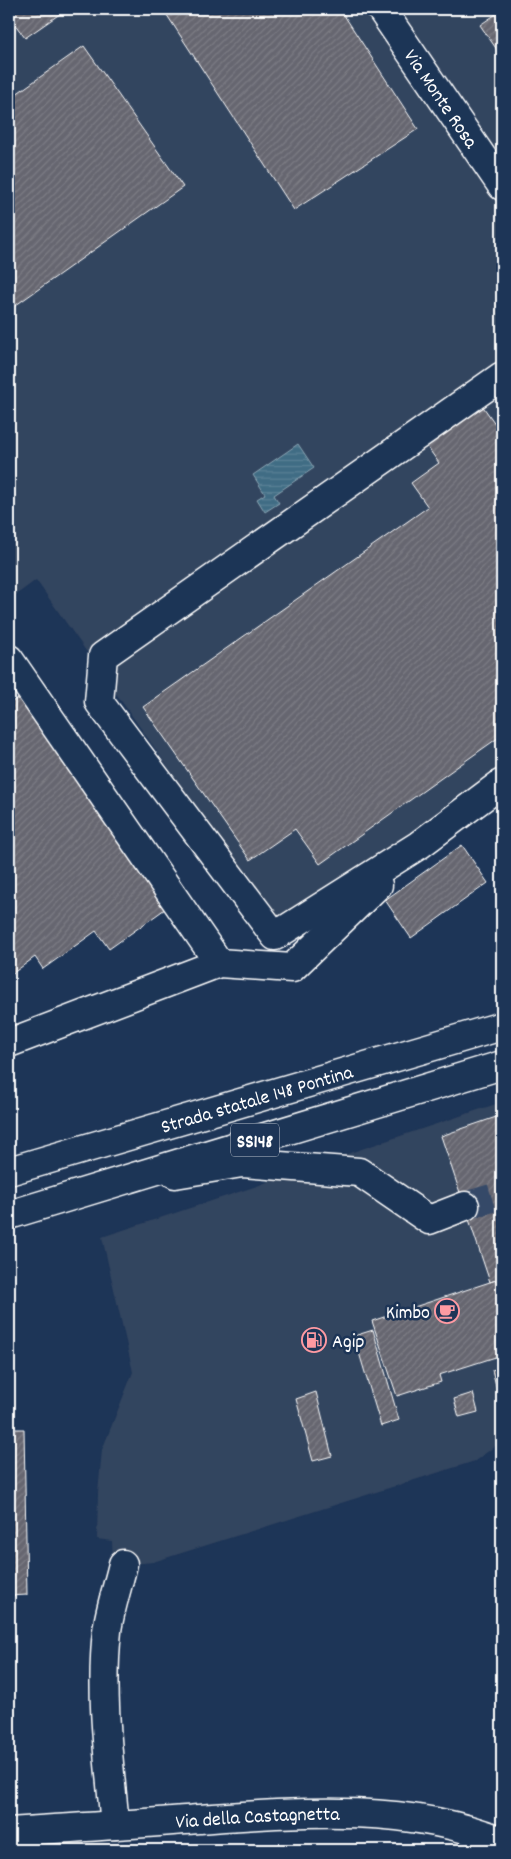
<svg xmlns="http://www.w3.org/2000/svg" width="511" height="1859" viewBox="0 0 511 1859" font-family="Dekko,sans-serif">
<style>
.built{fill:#33445e}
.water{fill:url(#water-rules);stroke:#8ca7b5}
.building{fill:url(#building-hatch);stroke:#fff}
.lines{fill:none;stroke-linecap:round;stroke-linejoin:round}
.minor-tunnel{stroke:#344968;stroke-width:28;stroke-dasharray:28 14;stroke-linecap:butt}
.minor-casing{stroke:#fff;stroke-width:31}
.highway-casing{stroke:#fff;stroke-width:31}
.minor{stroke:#1d3557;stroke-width:28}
.highway{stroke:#1d3557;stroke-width:28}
.labels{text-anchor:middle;stroke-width:5;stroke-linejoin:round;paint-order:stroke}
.shield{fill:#1d3557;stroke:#bbc2cd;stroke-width:1}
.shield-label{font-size:19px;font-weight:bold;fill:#fff}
.street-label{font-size:20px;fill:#fff;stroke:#1d3557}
.poi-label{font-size:20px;fill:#fff;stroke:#1d3557;text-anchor:end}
</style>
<defs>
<pattern id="water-rules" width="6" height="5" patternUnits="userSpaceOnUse" patternTransform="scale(1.25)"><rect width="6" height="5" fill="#3f6c84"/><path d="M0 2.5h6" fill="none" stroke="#5c8296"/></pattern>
<pattern id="building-hatch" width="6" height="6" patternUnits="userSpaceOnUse" patternTransform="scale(1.25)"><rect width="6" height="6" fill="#666670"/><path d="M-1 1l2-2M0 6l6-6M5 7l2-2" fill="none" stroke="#7d7d85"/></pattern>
</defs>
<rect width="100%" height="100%" fill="#1d3557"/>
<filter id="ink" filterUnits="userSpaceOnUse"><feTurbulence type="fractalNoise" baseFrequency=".02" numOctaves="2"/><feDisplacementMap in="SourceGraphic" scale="10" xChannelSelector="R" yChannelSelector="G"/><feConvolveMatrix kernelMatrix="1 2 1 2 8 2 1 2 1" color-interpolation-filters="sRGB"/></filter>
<g filter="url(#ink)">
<path class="built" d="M 9,9 L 502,9 L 502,778 L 278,923 L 36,580 L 9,600 Z
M 502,1102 L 502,1441 L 475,1461 L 153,1562 L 133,1564 L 113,1563 L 112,1541 L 97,1539 L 98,1493 L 102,1450 L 133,1372 L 102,1237 L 257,1186 L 287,1174 Z"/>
<path class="water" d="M 298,444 L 314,468 L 274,495 L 279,503 L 265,512 L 257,499 L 265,494 L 253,475 Z"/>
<path class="building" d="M 9,9 L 67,9 L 25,38 L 9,16 Z
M 163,9 L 340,9 L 418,129 L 294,210 Z
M 502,10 L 502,57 L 480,25 Z
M 84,46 L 183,187 L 9,310 L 9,99 Z
M 479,401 L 496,425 L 502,421 L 502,735 L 320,864 L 295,829 L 250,860 L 143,707 L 428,507 L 411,483 L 439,463 L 423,441 Z
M 22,695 L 172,904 L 109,949 L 96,931 L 43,969 L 35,957 L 9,976 L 9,704 Z
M 462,845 L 488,883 L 411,938 L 385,900 Z
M 502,1115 L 502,1278 L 490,1282 L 441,1136 Z
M 502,1278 L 502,1355 L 439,1375 L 441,1382 L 397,1396 L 372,1321 Z
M 373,1330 L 399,1420 L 381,1426 L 354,1336 Z
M 502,1367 L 502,1396 L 499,1397 L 492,1370 Z
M 316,1392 L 332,1456 L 313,1461 L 296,1399 Z
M 473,1393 L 478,1412 L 459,1417 L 454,1399 Z
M 9,1429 L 24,1429 L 27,1595 L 9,1596 Z"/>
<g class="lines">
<path class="minor-tunnel" d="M 465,1206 L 502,1195"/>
<defs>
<g id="minor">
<path id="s1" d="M 381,9 L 502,186"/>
<path d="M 502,376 L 103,656 L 99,702 L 275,936 L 419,845 L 502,783"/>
<path d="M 9,659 L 219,963"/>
<path d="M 9,1043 L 219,963 L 292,968 L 378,885"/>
<path d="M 175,1174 L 242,1163 L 359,1172 L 429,1220 L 465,1206"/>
<path d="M 115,1825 C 109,1761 100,1696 107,1631 C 110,1608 118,1586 123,1564"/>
<path id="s2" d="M 9,1832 C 72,1828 135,1824 198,1819 C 300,1812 405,1803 502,1841"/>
</g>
<g id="highway">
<path id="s3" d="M 9,1171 L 502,1026"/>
<path d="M 9,1215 L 502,1065"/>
</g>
</defs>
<use href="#minor" class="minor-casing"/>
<use href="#highway" class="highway-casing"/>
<use href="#minor" class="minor"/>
<use href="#highway" class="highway"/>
</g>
</g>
<defs>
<symbol id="cafe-ring" viewBox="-11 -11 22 22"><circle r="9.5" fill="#1d3557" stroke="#ff9aa2" stroke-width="1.5"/><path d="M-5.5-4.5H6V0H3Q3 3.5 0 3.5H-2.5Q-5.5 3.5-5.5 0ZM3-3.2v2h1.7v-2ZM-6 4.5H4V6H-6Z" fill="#ff9aa2"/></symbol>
<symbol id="fuel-ring" viewBox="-11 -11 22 22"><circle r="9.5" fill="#1d3557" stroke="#ff9aa2" stroke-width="1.5"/><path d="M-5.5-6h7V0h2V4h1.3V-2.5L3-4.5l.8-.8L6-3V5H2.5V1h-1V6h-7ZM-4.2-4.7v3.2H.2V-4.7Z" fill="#ff9aa2"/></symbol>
</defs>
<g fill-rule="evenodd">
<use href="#cafe-ring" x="433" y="1297" width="28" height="28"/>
<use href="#fuel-ring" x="300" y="1326" width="28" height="28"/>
</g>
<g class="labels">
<rect class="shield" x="231" y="1123.5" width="48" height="33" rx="4"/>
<g class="shield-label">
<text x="255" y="1147">SS148</text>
</g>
<g class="street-label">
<text dy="7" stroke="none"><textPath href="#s1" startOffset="108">Via Monte Rosa</textPath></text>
<text dy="7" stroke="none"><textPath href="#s3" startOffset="258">Strada statale 148 Pontina</textPath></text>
<text dy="7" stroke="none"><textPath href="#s2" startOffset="249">Via della Castagnetta</textPath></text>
</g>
<g class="poi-label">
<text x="430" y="1318">Kimbo</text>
<text x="332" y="1347" text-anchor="start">Agip</text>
</g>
</g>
<rect width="511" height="1859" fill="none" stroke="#1d3557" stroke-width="30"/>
<rect x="15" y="15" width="481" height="1829" fill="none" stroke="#fff" stroke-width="2" filter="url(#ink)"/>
</svg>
